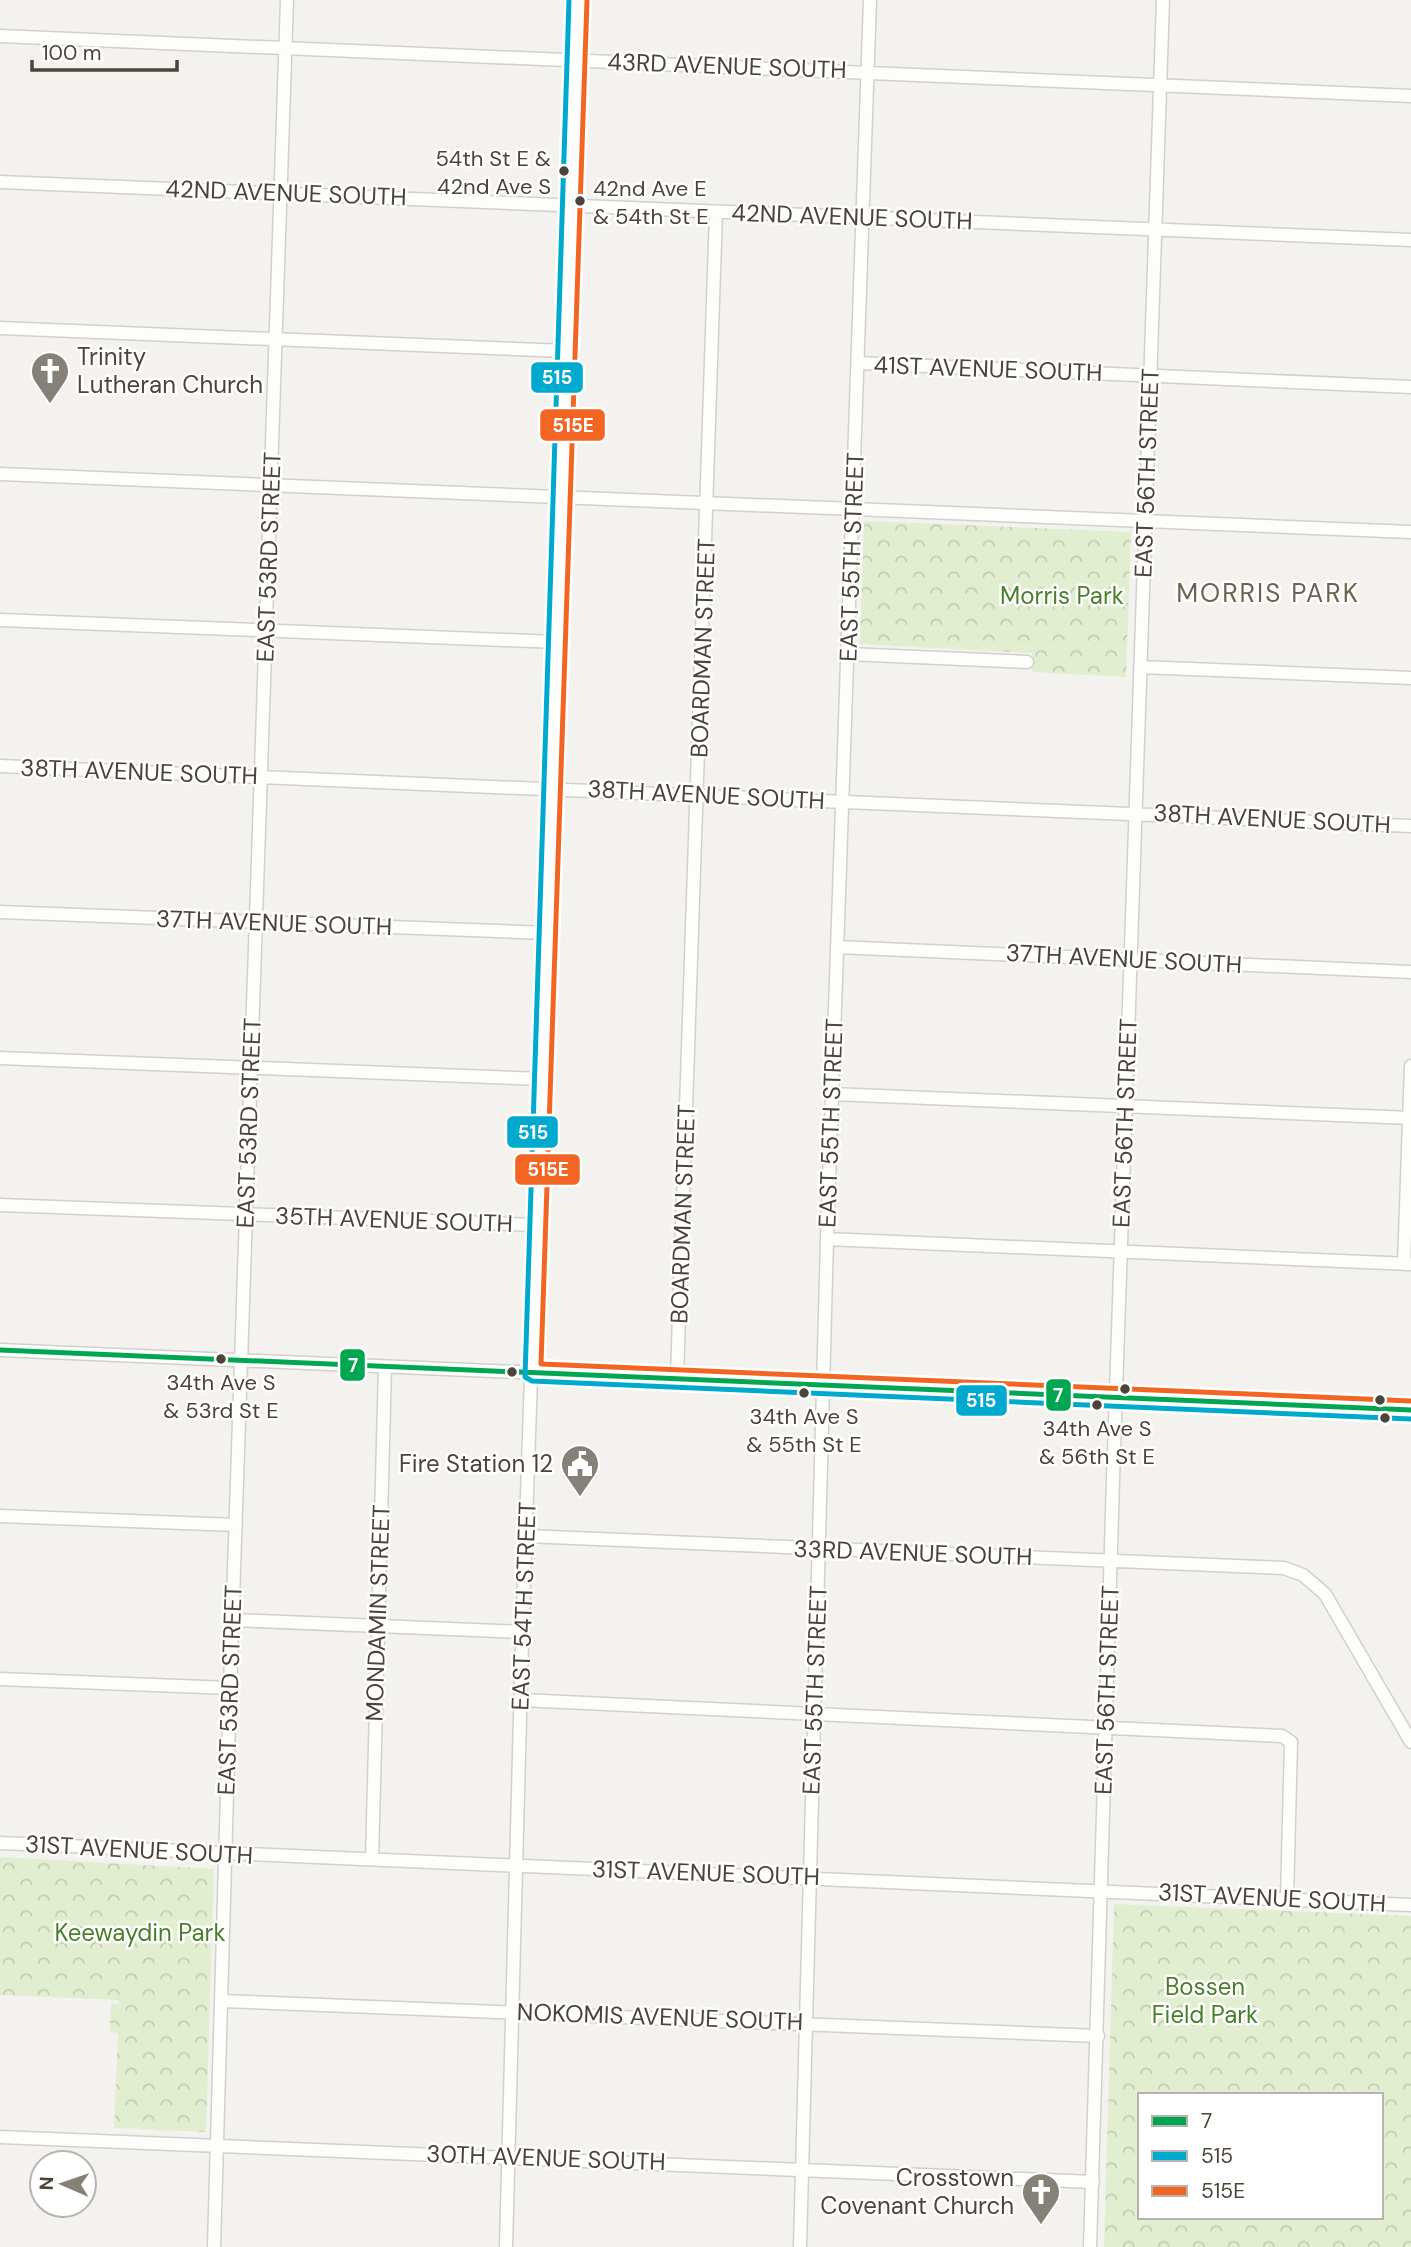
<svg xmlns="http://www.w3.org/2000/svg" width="1411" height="2247" viewBox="0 0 1411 2247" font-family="'DM Sans',sans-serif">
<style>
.park{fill:url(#park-crowns);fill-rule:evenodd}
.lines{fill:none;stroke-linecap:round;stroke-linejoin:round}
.minor-casing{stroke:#d2d0cb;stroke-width:15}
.minor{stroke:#fdfdfc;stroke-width:12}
.bus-1-casing{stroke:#fff;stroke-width:10}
.bus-2-casing{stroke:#fff;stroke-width:10}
.bus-3-casing{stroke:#fff;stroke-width:10}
.bus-1{stroke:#00a651;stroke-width:5}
.bus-2{stroke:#00a9ce;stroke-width:5}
.bus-3{stroke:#f26522;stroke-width:5}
.bus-dot{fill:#4b4439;stroke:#fff;stroke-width:2.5}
.labels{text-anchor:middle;stroke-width:5;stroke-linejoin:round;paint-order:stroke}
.bus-label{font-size:22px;fill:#4b4439;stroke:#fff}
.street-label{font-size:24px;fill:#4b4439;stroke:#fff}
.poi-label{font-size:24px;fill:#4b4439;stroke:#fff;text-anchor:end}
.park-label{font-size:24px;fill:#4a7f2a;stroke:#fff}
.neighbourhood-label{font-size:26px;letter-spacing:2px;fill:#6e6250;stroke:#fff}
.line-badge{stroke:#fff;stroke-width:2.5}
.badge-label{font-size:19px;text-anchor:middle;font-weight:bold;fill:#fff}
</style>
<defs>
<pattern id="park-crowns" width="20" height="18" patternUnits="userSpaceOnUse" patternTransform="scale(1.75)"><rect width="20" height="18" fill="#e1eecf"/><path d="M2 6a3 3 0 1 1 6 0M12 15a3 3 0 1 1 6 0" fill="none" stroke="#c3cdb2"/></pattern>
</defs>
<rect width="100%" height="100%" fill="#f4f2ee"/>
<path class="park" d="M 864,521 L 1131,532 L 1126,677 L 1032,672 L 1032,653 L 860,644 Z
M 0,1857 L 214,1869 L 206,2132 L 114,2128 L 118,2033 L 110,2032 L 111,2003 L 119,2004 L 119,2000 L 0,1995 Z
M 1114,1904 L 1411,1916 L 1411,2247 L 1104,2247 ZM 1140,2095 L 1381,2095 L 1381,2217 L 1140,2217 Z"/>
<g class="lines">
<defs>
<path id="minor" d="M 0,36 L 1411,96
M 0,182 L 1411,240
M 0,328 L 566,351
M 858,363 L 1411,387
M 0,474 L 1411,532
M 0,620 L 557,642
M 848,654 L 1027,662
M 1140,667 L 1411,678
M 0,766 L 1411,826
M 0,912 L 547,933
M 837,947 L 1411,972
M 0,1058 L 542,1079
M 832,1094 L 1411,1118
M 0,1205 L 536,1225
M 827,1239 L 1411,1264
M 1404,1264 L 1411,1066
M 0,1350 L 1411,1410
M 677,1377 L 716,212
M 0,1516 L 236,1525
M 526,1536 L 1284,1568 L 1303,1575 L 1325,1594 L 1411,1742
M 233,1620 L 523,1632
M 0,1679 L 230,1688
M 521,1700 L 1282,1736 L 1291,1742 L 1287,1898
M 0,1843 L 1411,1905
M 372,1859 L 385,1367
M 222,2001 L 1098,2036
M 0,2137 L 1093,2182
M 214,2247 L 230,1688 L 287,0
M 506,2247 L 522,1641 L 578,0
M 800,2247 L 827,1239 L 870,0
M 1090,2247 L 1113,1480 L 1163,0"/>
</defs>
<use href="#minor" class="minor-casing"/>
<use href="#minor" class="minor"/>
<defs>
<path id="bus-1" d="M 0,1350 L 1411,1410"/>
<path id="bus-2" d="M 569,0 L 525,1377 L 532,1381 L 1411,1419"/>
<path id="bus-3" d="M 587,0 L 541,1364 L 1411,1401"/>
</defs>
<use href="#bus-1" class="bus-1-casing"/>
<use href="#bus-2" class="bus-2-casing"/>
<use href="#bus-3" class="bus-3-casing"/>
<use href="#bus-1" class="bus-1"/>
<use href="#bus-2" class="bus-2"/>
<use href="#bus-3" class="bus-3"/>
</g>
<defs>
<symbol id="church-pin" viewBox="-11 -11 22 30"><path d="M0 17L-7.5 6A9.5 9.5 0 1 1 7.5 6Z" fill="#868178" stroke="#fff"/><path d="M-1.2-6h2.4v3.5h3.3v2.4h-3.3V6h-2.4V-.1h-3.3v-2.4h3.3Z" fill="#fff"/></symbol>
<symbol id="civic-pin" viewBox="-11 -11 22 30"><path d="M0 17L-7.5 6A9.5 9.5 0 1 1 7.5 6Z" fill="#868178" stroke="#fff"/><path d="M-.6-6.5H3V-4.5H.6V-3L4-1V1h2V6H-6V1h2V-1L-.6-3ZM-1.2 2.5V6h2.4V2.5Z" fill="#fff"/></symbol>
</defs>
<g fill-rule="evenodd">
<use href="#church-pin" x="28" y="349" width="44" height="60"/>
<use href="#civic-pin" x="558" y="1442" width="44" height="60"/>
<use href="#church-pin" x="1019" y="2170" width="44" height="60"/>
</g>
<g class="bus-dot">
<circle cx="564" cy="171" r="6"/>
<circle cx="580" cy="201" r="6"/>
<circle cx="221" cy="1359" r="6"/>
<circle cx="512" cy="1372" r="6"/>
<circle cx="1125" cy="1389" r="6"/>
<circle cx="804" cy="1393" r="6"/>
<circle cx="1380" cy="1400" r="6"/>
<circle cx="1097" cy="1405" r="6"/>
<circle cx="1385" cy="1418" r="6"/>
</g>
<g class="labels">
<g class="bus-label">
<text x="551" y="166" text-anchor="end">54th St E &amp;<tspan x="551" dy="28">42nd Ave S</tspan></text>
<text x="593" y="196" text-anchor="start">42nd Ave E<tspan x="593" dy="28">&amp; 54th St E</tspan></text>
<text x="221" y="1390">34th Ave S<tspan x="221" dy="28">&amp; 53rd St E</tspan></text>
<text x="804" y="1424">34th Ave S<tspan x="804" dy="28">&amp; 55th St E</tspan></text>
<text x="1097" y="1436">34th Ave S<tspan x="1097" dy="28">&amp; 56th St E</tspan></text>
</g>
<g class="street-label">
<text transform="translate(727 66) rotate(2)" y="8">43RD AVENUE SOUTH</text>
<text transform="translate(286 193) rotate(2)" y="8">42ND AVENUE SOUTH</text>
<text transform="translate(852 217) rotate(2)" y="8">42ND AVENUE SOUTH</text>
<text transform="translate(988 369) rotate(2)" y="8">41ST AVENUE SOUTH</text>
<text transform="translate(1147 473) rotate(-88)" y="8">EAST 56TH STREET</text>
<text transform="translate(269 557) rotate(-88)" y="8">EAST 53RD STREET</text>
<text transform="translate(852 557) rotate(-88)" y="8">EAST 55TH STREET</text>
<text transform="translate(703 648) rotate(-88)" y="8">BOARDMAN STREET</text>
<text transform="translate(139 772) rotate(2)" y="8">38TH AVENUE SOUTH</text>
<text transform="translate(706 795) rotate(3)" y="8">38TH AVENUE SOUTH</text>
<text transform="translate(1272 819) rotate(3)" y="8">38TH AVENUE SOUTH</text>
<text transform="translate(274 923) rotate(2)" y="8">37TH AVENUE SOUTH</text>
<text transform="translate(1124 959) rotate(3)" y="8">37TH AVENUE SOUTH</text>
<text transform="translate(249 1123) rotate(-88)" y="8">EAST 53RD STREET</text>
<text transform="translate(831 1123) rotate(-88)" y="8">EAST 55TH STREET</text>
<text transform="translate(1125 1123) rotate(-88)" y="8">EAST 56TH STREET</text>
<text transform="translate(683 1214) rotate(-88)" y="8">BOARDMAN STREET</text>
<text transform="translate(394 1220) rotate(2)" y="8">35TH AVENUE SOUTH</text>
<text transform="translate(913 1553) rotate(2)" y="8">33RD AVENUE SOUTH</text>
<text transform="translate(524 1606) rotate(-88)" y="8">EAST 54TH STREET</text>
<text transform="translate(378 1613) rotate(-88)" y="8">MONDAMIN STREET</text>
<text transform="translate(230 1690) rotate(-88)" y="8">EAST 53RD STREET</text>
<text transform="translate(815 1690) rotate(-88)" y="8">EAST 55TH STREET</text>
<text transform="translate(1107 1690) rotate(-88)" y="8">EAST 56TH STREET</text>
<text transform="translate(139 1850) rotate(3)" y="8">31ST AVENUE SOUTH</text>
<text transform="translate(706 1873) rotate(2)" y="8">31ST AVENUE SOUTH</text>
<text transform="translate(1272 1898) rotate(3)" y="8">31ST AVENUE SOUTH</text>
<text transform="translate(660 2017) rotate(2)" y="8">NOKOMIS AVENUE SOUTH</text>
<text transform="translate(546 2158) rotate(2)" y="8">30TH AVENUE SOUTH</text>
</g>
<g class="poi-label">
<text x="77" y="365" text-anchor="start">Trinity<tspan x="77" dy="28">Lutheran Church</tspan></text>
<text x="553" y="1472">Fire Station 12</text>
<text x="1014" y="2186">Crosstown<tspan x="1014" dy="28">Covenant Church</tspan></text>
</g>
<g class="park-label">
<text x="1062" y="604">Morris Park</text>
<text x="140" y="1941">Keewaydin Park</text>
<text x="1205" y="1995">Bossen<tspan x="1205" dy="28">Field Park</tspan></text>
</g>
<g class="neighbourhood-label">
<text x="1268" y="602">MORRIS PARK</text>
</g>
</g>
<g class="line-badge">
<rect x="530" y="361" width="54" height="33" rx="7" fill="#00a9ce"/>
<rect x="539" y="408" width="67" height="34" rx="7" fill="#f26522"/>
<rect x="506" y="1115" width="53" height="34" rx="7" fill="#00a9ce"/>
<rect x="514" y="1153" width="67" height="33" rx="7" fill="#f26522"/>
<rect x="339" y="1348" width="27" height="34" rx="7" fill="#00a651"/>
<rect x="1045" y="1378" width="27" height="34" rx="7" fill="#00a651"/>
<rect x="955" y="1384" width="53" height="33" rx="7" fill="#00a9ce"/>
</g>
<g class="badge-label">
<text x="557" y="384">515</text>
<text x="573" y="432">515E</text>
<text x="533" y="1139">515</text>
<text x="548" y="1176">515E</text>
<text x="353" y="1372">7</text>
<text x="1058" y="1402">7</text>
<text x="981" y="1407">515</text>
</g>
<rect x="1138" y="2093" width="245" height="126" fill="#ffffff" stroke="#b7b4b0" stroke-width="2"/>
<rect x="1152" y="2116" width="35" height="10" fill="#00a651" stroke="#b7b4b0" stroke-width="2"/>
<text x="1201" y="2128" font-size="21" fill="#4b4439">7</text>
<rect x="1152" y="2151" width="35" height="10" fill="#00a9ce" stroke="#b7b4b0" stroke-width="2"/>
<text x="1201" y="2163" font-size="21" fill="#4b4439">515</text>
<rect x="1152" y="2186" width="35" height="10" fill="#f26522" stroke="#b7b4b0" stroke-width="2"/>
<text x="1201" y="2198" font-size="21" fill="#4b4439">515E</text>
<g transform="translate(63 2184) rotate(272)"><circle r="33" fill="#ffffff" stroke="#b7b4b0" stroke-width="2"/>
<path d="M0-5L12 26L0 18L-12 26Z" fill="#868178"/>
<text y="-10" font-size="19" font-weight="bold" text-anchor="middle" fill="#4b4439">N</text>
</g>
<path d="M32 60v10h145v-10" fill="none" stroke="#4b4439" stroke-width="3.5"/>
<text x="42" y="60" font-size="21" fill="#4b4439" stroke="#ffffff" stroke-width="5" paint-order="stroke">100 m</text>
</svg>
